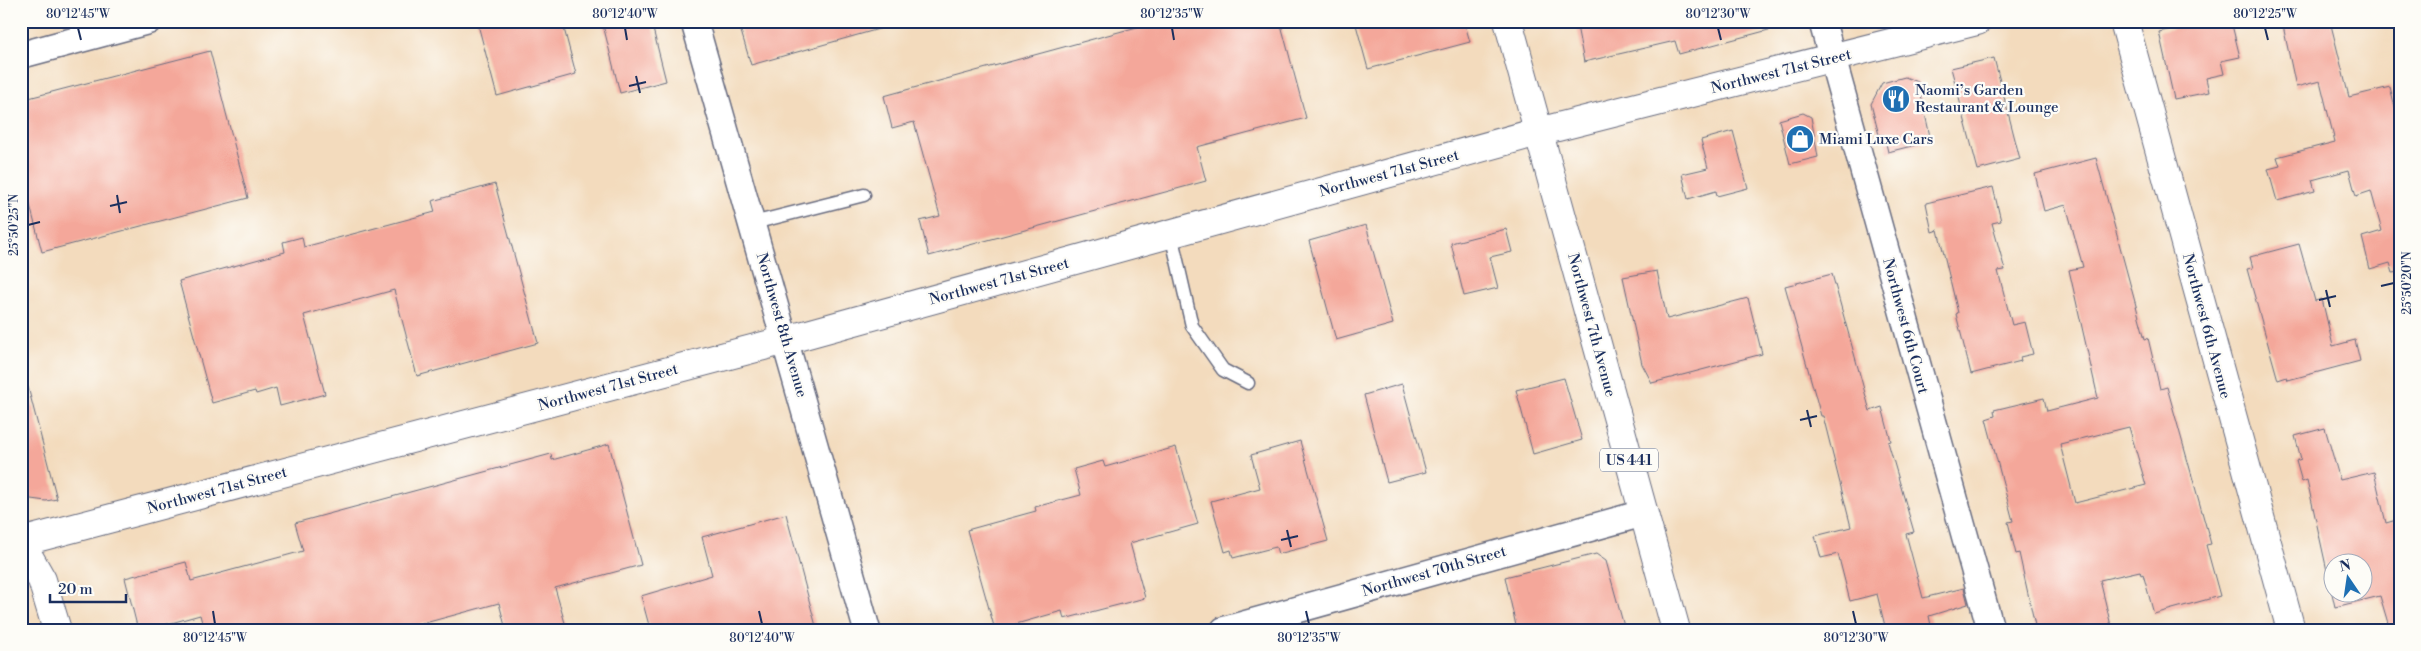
<svg xmlns="http://www.w3.org/2000/svg" width="2421" height="651" viewBox="0 0 2421 651" font-family="'Libre Bodoni',serif">
<style>
.building{fill:#f4a79a;fill-rule:evenodd}
.lines{fill:none;stroke-linecap:round;stroke-linejoin:round}
.service-casing{stroke:#676b7f;stroke-width:15}
.minor-casing{stroke:#676b7f;stroke-width:29}
.tertiary-casing{stroke:#676b7f;stroke-width:30}
.primary-casing{stroke:#676b7f;stroke-width:30}
.service{stroke:#fff;stroke-width:12}
.minor{stroke:#fff;stroke-width:26}
.tertiary{stroke:#fff;stroke-width:28}
.primary{stroke:#fff;stroke-width:28}
.ticks{fill:none;stroke:#1b2f5e;stroke-width:2}
.labels{text-anchor:middle;stroke-width:4.5;stroke-linejoin:round;paint-order:stroke}
.shield{fill:#fdfcf7;stroke:#5f6c8c;stroke-width:1}
.shield-label{font-size:14px;font-weight:bold;fill:#1b2f5e}
.street-label{font-size:15px;fill:#1b2f5e;stroke:#fdfcf7}
.poi-label{font-size:15px;fill:#1b2f5e;stroke:#fdfcf7;text-anchor:start}
.neatline{fill:none;stroke:#1b2f5e;stroke-width:2}
.ticks-label{font-size:12px;text-anchor:middle;fill:#1b2f5e}
</style>
<rect width="100%" height="100%" fill="#fdfcf7"/>
<filter id="ink" filterUnits="userSpaceOnUse"><feTurbulence type="fractalNoise" baseFrequency=".02" numOctaves="2"/><feDisplacementMap in="SourceGraphic" scale="10" xChannelSelector="R" yChannelSelector="G"/><feConvolveMatrix kernelMatrix="1 2 1 2 8 2 1 2 1" color-interpolation-filters="sRGB"/></filter>
<filter id="wash" filterUnits="userSpaceOnUse"><feTurbulence type="fractalNoise" baseFrequency=".0096" numOctaves="4" result="noise"/><feDisplacementMap in="SourceGraphic" scale="20" xChannelSelector="R" yChannelSelector="G"/><feGaussianBlur stdDeviation="1.12" result="paint"/><feColorMatrix in="noise" values="0 0 0 0 0 0 0 0 0 0 0 0 0 0 0 0 0 1.4 0 .05"/><feComposite in="paint" operator="in"/></filter>
<g filter="url(#wash)">
<rect width="100%" height="100%" fill="#f3dbbd"/>
<g id="blocks">
<path class="building" d="M 477,21 L 562,21 L 576,74 L 497,96 Z
M 602,21 L 651,21 L 666,81 L 620,93 Z
M 738,21 L 885,21 L 886,27 L 751,65 Z
M 1159,21 L 1280,21 L 1306,118 L 1197,147 L 1206,181 L 929,256 L 920,221 L 940,216 L 914,122 L 892,128 L 884,96 Z
M 1355,21 L 1464,21 L 1470,42 L 1368,69 Z
M 1576,21 L 1775,21 L 1776,28 L 1679,54 L 1675,41 L 1584,62 Z
M 2174,21 L 2231,21 L 2240,57 L 2221,61 L 2224,74 L 2206,78 L 2209,92 L 2174,99 L 2159,32 L 2175,28 Z
M 2282,21 L 2330,21 L 2349,97 L 2390,87 L 2400,127 L 2400,272 L 2393,273 L 2390,263 L 2370,269 L 2362,237 L 2382,231 L 2371,191 L 2356,196 L 2349,170 L 2312,180 L 2315,191 L 2277,201 L 2268,169 L 2280,166 L 2277,157 L 2335,142 L 2320,81 L 2296,87 Z
M 210,51 L 248,198 L 42,252 L 21,170 L 21,100 Z
M 1994,58 L 2020,159 L 1978,170 L 1951,68 Z
M 1905,77 L 1918,82 L 1931,141 L 1888,152 L 1884,135 L 1879,135 L 1871,104 L 1882,83 Z
M 1803,113 L 1811,117 L 1818,157 L 1790,164 L 1779,120 Z
M 1733,131 L 1748,188 L 1717,196 L 1716,191 L 1688,199 L 1682,174 L 1708,168 L 1701,140 Z
M 2096,158 L 2145,339 L 2148,338 L 2160,389 L 2167,387 L 2211,544 L 2206,545 L 2220,596 L 2154,614 L 2143,574 L 2141,575 L 2140,571 L 2100,580 L 2112,630 L 2036,630 L 2019,553 L 2016,554 L 2008,522 L 2013,521 L 1986,419 L 1995,416 L 1994,410 L 2044,398 L 2047,411 L 2098,398 L 2069,270 L 2083,267 L 2066,205 L 2044,211 L 2035,174 ZM 2129,427 L 2146,485 L 2075,503 L 2060,444 Z
M 495,184 L 538,343 L 417,376 L 394,290 L 304,315 L 325,394 L 280,406 L 276,388 L 256,394 L 255,391 L 212,403 L 179,281 L 285,252 L 283,242 L 302,237 L 304,247 L 435,212 L 432,201 Z
M 1993,187 L 2001,221 L 1992,223 L 2005,270 L 1998,271 L 2012,325 L 2025,322 L 2033,354 L 2020,357 L 2021,361 L 1971,374 L 1956,314 L 1958,313 L 1955,300 L 1938,230 L 1932,232 L 1926,203 Z
M 1366,225 L 1393,324 L 1336,340 L 1309,241 Z
M 1506,229 L 1512,252 L 1490,257 L 1498,288 L 1464,296 L 1451,243 Z
M 2299,244 L 2315,301 L 2322,299 L 2333,346 L 2355,340 L 2360,361 L 2288,380 L 2287,377 L 2278,380 L 2247,269 L 2253,268 L 2250,257 Z
M 1657,271 L 1667,319 L 1748,298 L 1762,354 L 1652,383 L 1642,364 L 1623,277 Z
M 1832,274 L 1870,411 L 1882,407 L 1891,441 L 1888,442 L 1914,532 L 1906,534 L 1923,598 L 1964,588 L 1968,604 L 1929,616 L 1932,630 L 1886,630 L 1877,594 L 1850,601 L 1838,554 L 1821,558 L 1815,536 L 1851,527 L 1823,416 L 1821,416 L 1785,286 Z
M 1564,378 L 1582,440 L 1533,454 L 1516,390 Z
M 1402,384 L 1426,472 L 1387,482 L 1364,395 Z
M 28,387 L 57,499 L 46,501 L 31,499 L 21,493 L 21,388 Z
M 2325,428 L 2340,480 L 2374,472 L 2386,523 L 2400,519 L 2400,630 L 2390,630 L 2380,596 L 2335,607 L 2307,480 L 2302,482 L 2296,461 L 2301,459 L 2295,436 ZM 2334,564 L 2364,564 L 2364,594 L 2334,594 Z
M 1300,441 L 1328,541 L 1278,554 L 1276,547 L 1233,558 L 1231,550 L 1225,552 L 1211,501 L 1260,488 L 1251,455 Z
M 609,444 L 641,565 L 555,588 L 567,630 L 506,630 L 499,603 L 399,630 L 204,630 L 200,615 L 146,630 L 138,630 L 125,578 L 186,562 L 191,581 L 303,551 L 295,523 L 551,454 L 552,460 Z
M 1176,447 L 1198,524 L 1130,543 L 1145,598 L 1064,619 L 1062,611 L 995,630 L 967,530 L 1036,511 L 1035,507 L 1081,495 L 1074,469 L 1103,461 L 1105,467 Z
M 786,514 L 817,630 L 671,630 L 669,623 L 650,629 L 641,596 L 712,575 L 702,537 Z
M 1596,554 L 1606,561 L 1625,630 L 1517,630 L 1505,577 Z"/>
</g>
</g>
<g filter="url(#ink)">
<use href="#blocks" fill-opacity="0" stroke="#676b7f" stroke-width="1"/>
<g class="lines">
<defs>
<path id="service" d="M 753,223 L 864,195
M 1171,234 L 1192,326 L 1223,370 L 1248,383"/>
<path id="minor" d="M 694,21 L 867,630
M 1822,21 L 1991,630
M 21,55 L 148,21
M 1224,630 L 1644,513"/>
<path id="tertiary" d="M 2124,21 L 2291,630
M 21,542 L 786,340 L 1538,132 L 1977,21
M 21,543 L 42,580 L 57,630"/>
<path id="primary" d="M 1508,21 L 1676,630"/>
</defs>
<use href="#service" class="service-casing"/>
<use href="#minor" class="minor-casing"/>
<use href="#tertiary" class="tertiary-casing"/>
<use href="#primary" class="primary-casing"/>
<use href="#service" class="service"/>
<use href="#minor" class="minor"/>
<use href="#tertiary" class="tertiary"/>
<use href="#primary" class="primary"/>
</g>
</g>
<path class="ticks" d="M 78,28 L 81,40M 625,28 L 627,40M 1172,28 L 1174,40M 1718,28 L 1721,40M 2265,28 L 2268,40M 636,76 L 640,93M 629,86 L 646,82M 117,195 L 120,213M 110,206 L 127,202M 28,225 L 40,222M 2381,286 L 2394,283M 2326,290 L 2330,307M 2319,300 L 2336,296M 1807,410 L 1811,427M 1800,420 L 1817,416M 1287,530 L 1291,547M 1281,540 L 1298,536M 213,611 L 215,624M 759,611 L 762,624M 1306,611 L 1309,624M 1853,611 L 1856,624"/>
<defs>
<symbol id="restaurant-disc" viewBox="-11 -11 22 22"><circle r="9.5" fill="#1f6fb2" stroke="#fdfcf7"/><path d="M-5-6h1v4h1v-4h1v4h1v-4h1v5L-1.5 .5V6h-2V.5L-5-1ZM5-6V6H3V1.5H1.5Q1.5-4 5-6Z" fill="#fff"/></symbol>
<symbol id="shop-disc" viewBox="-11 -11 22 22"><circle r="9.5" fill="#1f6fb2" stroke="#fdfcf7"/><path d="M-5-2.5h2.3a2.7 3.5 0 0 1 5.4 0H5L5.5 6h-11ZM-1.5-2.5h3a1.5 2.3 0 0 0-3 0Z" fill="#fff"/></symbol>
</defs>
<g fill-rule="evenodd">
<use href="#restaurant-disc" x="1880" y="83" width="32" height="32"/>
<use href="#shop-disc" x="1784" y="123" width="32" height="32"/>
</g>
<g class="labels">
<rect class="shield" x="1600" y="448.5" width="58" height="23" rx="4"/>
<g class="shield-label">
<text x="1629" y="465">US 441</text>
</g>
<g class="street-label">
<text transform="translate(1781 71) rotate(-14)" y="5">Northwest 71st Street</text>
<text transform="translate(1389 173) rotate(-15)" y="5">Northwest 71st Street</text>
<text transform="translate(999 281) rotate(-15)" y="5">Northwest 71st Street</text>
<text transform="translate(782 325) rotate(74)" y="5">Northwest 8th Avenue</text>
<text transform="translate(1592 325) rotate(75)" y="5">Northwest 7th Avenue</text>
<text transform="translate(1906 326) rotate(75)" y="5">Northwest 6th Court</text>
<text transform="translate(2207 326) rotate(75)" y="5">Northwest 6th Avenue</text>
<text transform="translate(608 387) rotate(-15)" y="5">Northwest 71st Street</text>
<text transform="translate(217 490) rotate(-15)" y="5">Northwest 71st Street</text>
<text transform="translate(1434 571) rotate(-16)" y="5">Northwest 70th Street</text>
</g>
<g class="poi-label">
<text x="1915" y="95">Naomi’s Garden<tspan x="1915" dy="17">Restaurant &amp; Lounge</tspan></text>
<text x="1819" y="144">Miami Luxe Cars</text>
</g>
</g>
<rect width="2421" height="651" fill="none" stroke="#fdfcf7" stroke-width="55"/>
<g transform="translate(2348 578) rotate(347)"><circle r="24" fill="#fdfcf7" stroke="#a3aaba"/>
<path d="M0-4L9 19L0 12L-9 19Z" fill="#1f6fb2"/>
<text y="-8" font-size="14" font-weight="bold" text-anchor="middle" fill="#1b2f5e">N</text>
</g>
<path d="M50 594v8h76v-8" fill="none" stroke="#1b2f5e" stroke-width="2.5"/>
<text x="58" y="594" font-size="15" fill="#1b2f5e" stroke="#fdfcf7" stroke-width="4" paint-order="stroke">20 m</text>
<rect x="28" y="28" width="2366" height="596" class="neatline"/>
<g class="ticks-label">
<text x="78" y="18">80°12'45"W</text>
<text x="625" y="18">80°12'40"W</text>
<text x="1172" y="18">80°12'35"W</text>
<text x="1718" y="18">80°12'30"W</text>
<text x="2265" y="18">80°12'25"W</text>
<text transform="translate(14 225) rotate(-90)" y="4">25°50'25"N</text>
<text transform="translate(2407 283) rotate(-90)" y="4">25°50'20"N</text>
<text x="215" y="642">80°12'45"W</text>
<text x="762" y="642">80°12'40"W</text>
<text x="1309" y="642">80°12'35"W</text>
<text x="1856" y="642">80°12'30"W</text>
</g>
</svg>
